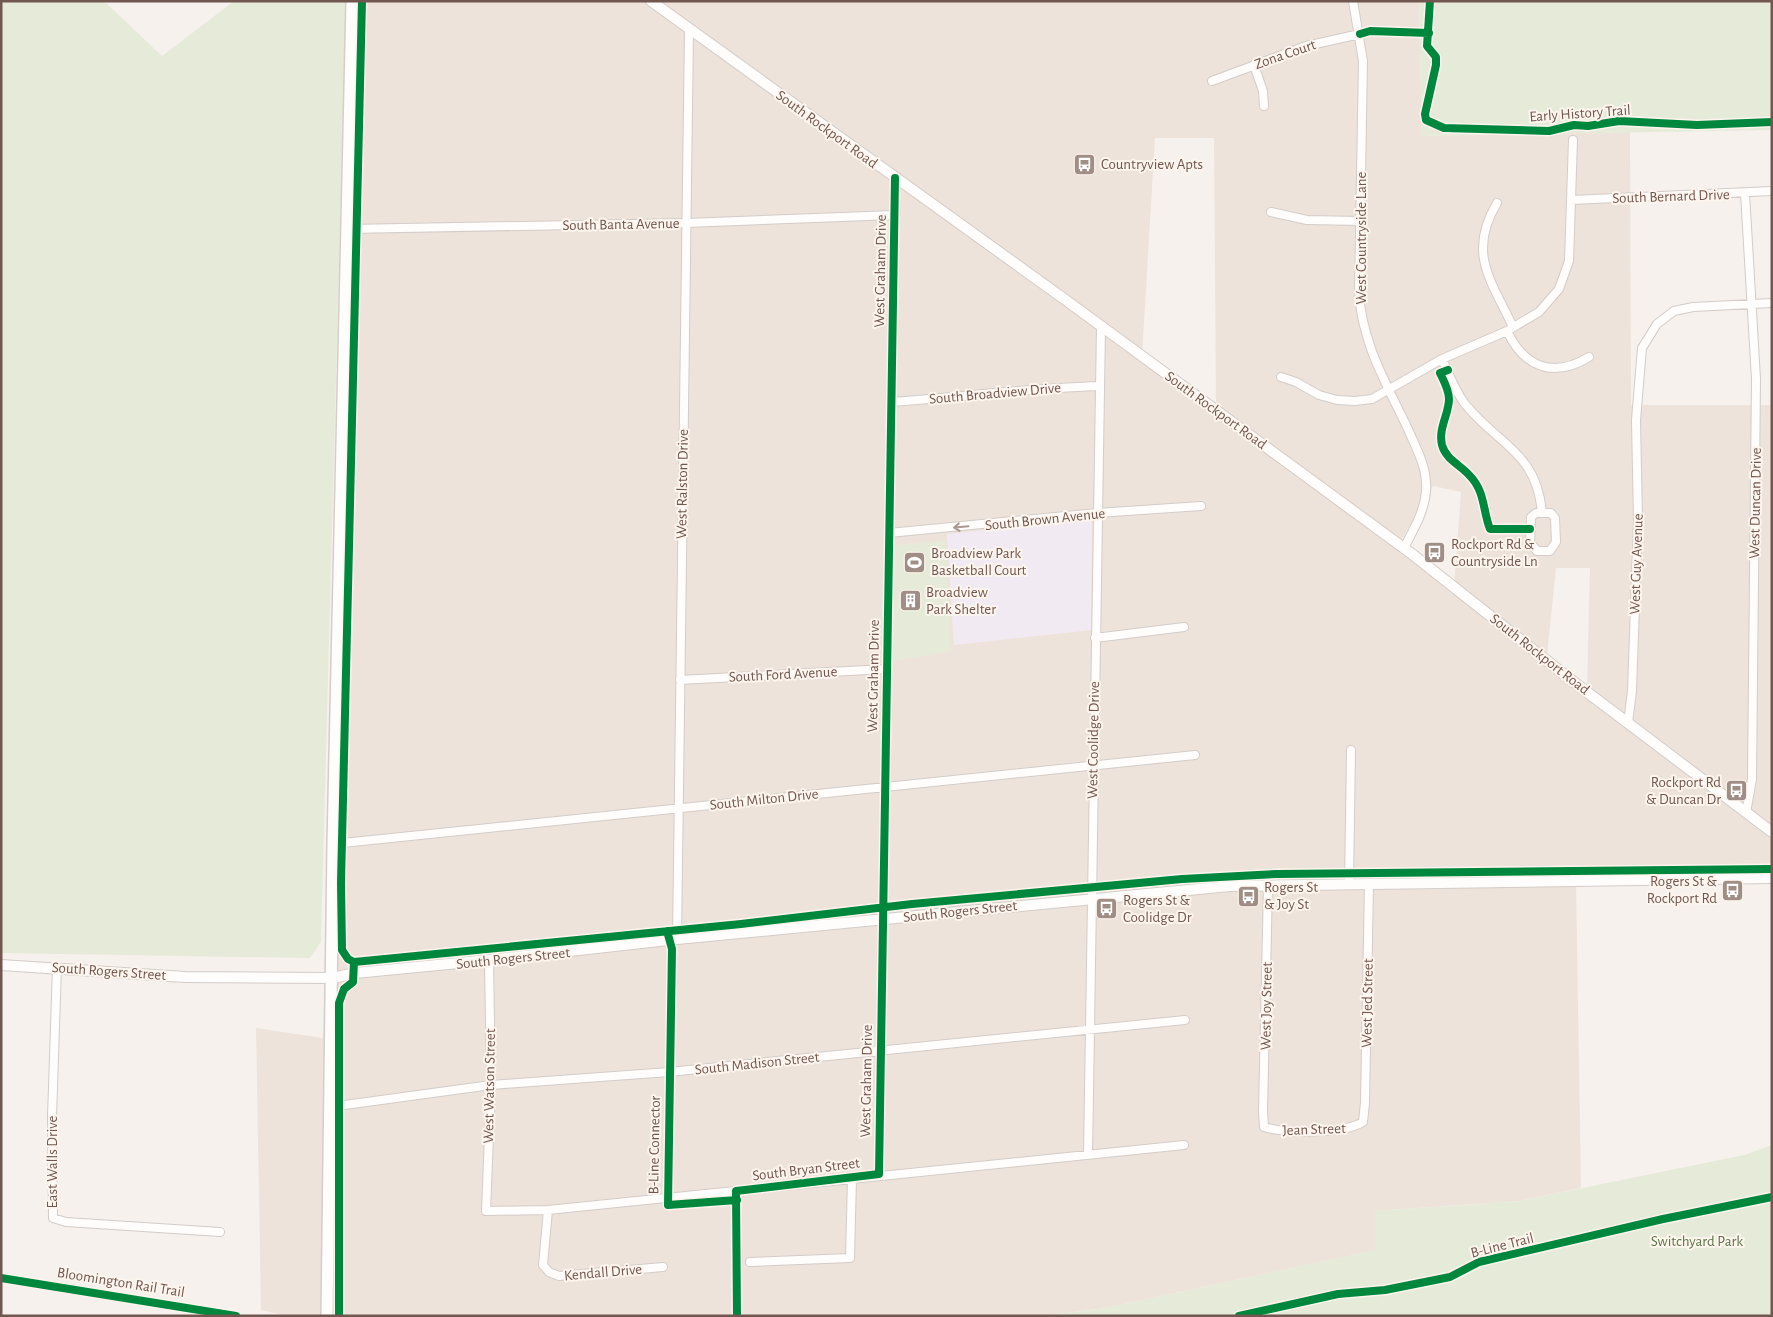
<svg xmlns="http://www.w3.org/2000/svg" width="1773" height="1317" viewBox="0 0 1773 1317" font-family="'Alegreya Sans',sans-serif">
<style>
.residential{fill:#eee3db;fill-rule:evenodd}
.education{fill:#f2eaf2}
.green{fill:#e6ebd9}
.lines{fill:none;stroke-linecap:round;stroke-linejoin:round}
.minor-casing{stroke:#d3ccc8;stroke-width:10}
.tertiary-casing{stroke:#d3ccc8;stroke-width:12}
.secondary-casing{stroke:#d5cdca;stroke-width:14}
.minor{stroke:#fefdfc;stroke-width:8}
.tertiary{stroke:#fefdfc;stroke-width:10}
.secondary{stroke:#fefdfc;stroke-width:11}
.cycleway-casing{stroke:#fdf5ee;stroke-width:11}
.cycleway{stroke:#00873e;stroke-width:8}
.oneway{stroke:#a99994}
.labels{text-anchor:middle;stroke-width:4;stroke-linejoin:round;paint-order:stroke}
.street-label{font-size:15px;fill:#71574f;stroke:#fdf5ee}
.poi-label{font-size:15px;fill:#71574f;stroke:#fdf5ee;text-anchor:start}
.park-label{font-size:15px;fill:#5b7649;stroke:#fdf5ee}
</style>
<rect width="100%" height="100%" fill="#f6f1ed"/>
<path class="residential" d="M 347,1 L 1419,1 L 1422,136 L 1630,132 L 1631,405 L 1772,405 L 1772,879 L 1576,881 L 1581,1188 L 1519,1201 L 1375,1211 L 1376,1250 L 1106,1308 L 1041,1316 L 286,1316 L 261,1310 L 256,1028 L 323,1038 ZM 1155,138 L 1214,138 L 1216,411 L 1142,356 ZM 1433,486 L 1461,492 L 1454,587 L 1398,546 ZM 1556,568 L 1590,568 L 1587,686 L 1547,656 Z"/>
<path class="education" d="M 1092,519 L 1091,630 L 954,645 L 947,534 Z"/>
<path class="green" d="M 1,1 L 104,1 L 162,56 L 234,1 L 346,1 L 321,942 L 310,958 L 1,953 Z
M 1419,1 L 1772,1 L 1772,130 L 1422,136 Z
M 946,541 L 951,651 L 891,661 L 895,545 Z
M 1772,1145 L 1772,1316 L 1041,1316 L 1106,1308 L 1375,1250 L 1375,1211 L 1519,1201 L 1744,1155 Z"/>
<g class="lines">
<defs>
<path id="minor" d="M 1353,1 L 1363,61 L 1359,291 C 1361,341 1386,383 1407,427 C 1416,448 1428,468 1426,492 C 1424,513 1413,530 1404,548
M 1254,65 L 1263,91 L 1264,106
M 1212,81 L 1306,46 L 1360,34
M 1745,193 L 1756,379 L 1752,779 L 1746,813
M 1571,200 L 1772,191
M 1497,203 C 1467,253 1491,280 1513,327
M 1271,212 L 1307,220 L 1360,221
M 348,229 L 686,223 L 894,215
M 1507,331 C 1524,367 1553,379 1589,357
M 1442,359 C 1449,374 1455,391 1465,404 C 1498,445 1537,452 1542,513 L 1536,513 L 1531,517 L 1530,543 L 1537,551 L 1550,551 L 1556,542 L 1555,518 L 1551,513 L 1542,513
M 1281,377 L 1296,382 L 1319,395 L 1337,400 L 1355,401 L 1372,399 L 1442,359 L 1507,331 L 1539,312 L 1559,289 L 1569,261 L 1573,140
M 891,402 C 961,397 1029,388 1099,386
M 889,533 L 1097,513 L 1201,506
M 1095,638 L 1184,627
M 680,680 L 886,669
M 1628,723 L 1632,691 L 1638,521 L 1636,420 L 1642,348 L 1657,324 L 1674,311 L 1693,307 L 1772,303
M 333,844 L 1195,755
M 1349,884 L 1351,750
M 1268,885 L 1263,1111 L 1264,1127 C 1288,1134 1342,1134 1363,1122 L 1365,1103 L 1369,883
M 677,939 L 689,30
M 489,960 L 491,1085 L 486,1211 L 548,1210 L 1184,1145
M 57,967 L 52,1117 L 53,1218 L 66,1222 L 220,1232
M 330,1107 L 491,1085 L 669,1072 L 1185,1020
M 1088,1155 L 1101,326
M 879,1174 L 895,178
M 548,1210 L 543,1265 L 549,1272 L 559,1276 L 663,1267
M 750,1262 L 850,1258 L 852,1178"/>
<path id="tertiary" d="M 651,1 L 1067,301 L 1412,554 L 1579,686 L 1772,832
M 1,965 L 185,977 L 333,978 L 355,973 L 489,960 L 677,939 L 1230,886 L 1772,878"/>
<path id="secondary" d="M 327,1316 L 333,844 L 352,1"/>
</defs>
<use href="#minor" class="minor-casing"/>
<use href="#tertiary" class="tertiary-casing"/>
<use href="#secondary" class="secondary-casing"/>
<use href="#minor" class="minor"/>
<use href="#tertiary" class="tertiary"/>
<use href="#secondary" class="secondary"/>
<defs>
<path id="cycleway" d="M 362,1 L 341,883 L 342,950 L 348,959 L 354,962 L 741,924 L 912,904 L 1182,879 L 1277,874 L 1772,869
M 1430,1 L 1427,46 L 1436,57 L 1436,65 L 1425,114 L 1426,120 L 1444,128 L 1549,131 L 1574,125 L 1588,126 L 1619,121 L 1697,125 L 1772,122
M 1360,34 L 1370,31 L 1429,33
M 1448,370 L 1440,373 C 1444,381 1449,390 1449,399 C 1449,414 1438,428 1442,445 C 1446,460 1461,465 1470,476 C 1485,491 1483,512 1490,529 L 1530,529
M 667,931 L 672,949 L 668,1205 L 737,1200
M 1,1278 L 236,1316
M 339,1316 L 339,1003 L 344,989 L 353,982 L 354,962
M 737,1316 L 736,1191 L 879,1174 L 895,178
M 1239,1316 L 1338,1294 L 1385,1290 L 1450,1277 L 1479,1262 L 1663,1219 L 1772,1197"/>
</defs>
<use href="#cycleway" class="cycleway-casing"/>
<use href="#cycleway" class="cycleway"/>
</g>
<defs><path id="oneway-shaft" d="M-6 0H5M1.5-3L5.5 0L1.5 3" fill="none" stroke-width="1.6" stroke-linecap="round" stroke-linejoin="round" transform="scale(1.25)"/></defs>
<use class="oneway" href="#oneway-shaft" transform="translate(961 527) rotate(175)"/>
<defs>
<symbol id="bus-square" viewBox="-11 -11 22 22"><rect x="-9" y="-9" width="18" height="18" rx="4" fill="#a08d86" stroke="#fdf5ee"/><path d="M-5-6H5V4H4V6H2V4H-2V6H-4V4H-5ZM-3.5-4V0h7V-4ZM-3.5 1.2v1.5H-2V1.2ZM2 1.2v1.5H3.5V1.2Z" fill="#fff"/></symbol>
<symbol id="stadium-square" viewBox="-11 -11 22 22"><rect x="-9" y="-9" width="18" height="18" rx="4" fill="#a08d86" stroke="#fdf5ee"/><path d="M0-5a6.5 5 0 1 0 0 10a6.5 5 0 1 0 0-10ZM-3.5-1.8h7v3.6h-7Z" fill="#fff"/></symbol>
<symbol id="building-square" viewBox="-11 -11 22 22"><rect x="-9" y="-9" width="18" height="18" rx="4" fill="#a08d86" stroke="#fdf5ee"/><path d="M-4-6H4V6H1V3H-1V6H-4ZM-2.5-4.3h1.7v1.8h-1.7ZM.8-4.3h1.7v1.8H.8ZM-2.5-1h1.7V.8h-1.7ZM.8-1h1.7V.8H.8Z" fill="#fff"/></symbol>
</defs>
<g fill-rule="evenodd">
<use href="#bus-square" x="1072" y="152" width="25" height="25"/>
<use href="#bus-square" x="1422" y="540" width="25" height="25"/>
<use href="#stadium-square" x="902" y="550" width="25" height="25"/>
<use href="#building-square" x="898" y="588" width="25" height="25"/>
<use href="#bus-square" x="1724" y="778" width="25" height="25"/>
<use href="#bus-square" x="1720" y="878" width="25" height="25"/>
<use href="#bus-square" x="1236" y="884" width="25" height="25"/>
<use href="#bus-square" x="1094" y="896" width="25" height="25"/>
</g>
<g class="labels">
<g class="street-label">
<text transform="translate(1285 54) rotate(-19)" y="5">Zona Court</text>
<text transform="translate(1580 113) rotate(-4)" y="5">Early History Trail</text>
<text transform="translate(827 129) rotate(36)" y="5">South Rockport Road</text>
<text transform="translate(1671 196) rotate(-2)" y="5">South Bernard Drive</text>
<text transform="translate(621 224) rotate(-1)" y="5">South Banta Avenue</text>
<text transform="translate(1361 238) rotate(-90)" y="5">West Countryside Lane</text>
<text transform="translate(880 271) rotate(-89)" y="5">West Graham Drive</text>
<text transform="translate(995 393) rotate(-5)" y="5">South Broadview Drive</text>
<text transform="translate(1216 410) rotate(36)" y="5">South Rockport Road</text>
<text transform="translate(682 484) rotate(-89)" y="5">West Ralston Drive</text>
<text transform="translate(1755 503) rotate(-89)" y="5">West Duncan Drive</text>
<text transform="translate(1045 519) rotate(-6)" y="5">South Brown Avenue</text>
<text transform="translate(1636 564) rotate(-88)" y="5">West Guy Avenue</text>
<text transform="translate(1540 654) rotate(38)" y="5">South Rockport Road</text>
<text transform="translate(783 674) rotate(-3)" y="5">South Ford Avenue</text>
<text transform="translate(873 676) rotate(-89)" y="5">West Graham Drive</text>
<text transform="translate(1093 740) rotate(-89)" y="5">West Coolidge Drive</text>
<text transform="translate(764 799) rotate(-6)" y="5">South Milton Drive</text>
<text transform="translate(960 911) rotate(-6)" y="5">South Rogers Street</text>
<text transform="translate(513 958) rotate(-6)" y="5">South Rogers Street</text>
<text transform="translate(109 971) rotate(4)" y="5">South Rogers Street</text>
<text transform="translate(1367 1003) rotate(-89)" y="5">West Jed Street</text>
<text transform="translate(1266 1006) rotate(-89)" y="5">West Joy Street</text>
<text transform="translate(757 1063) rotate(-6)" y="5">South Madison Street</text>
<text transform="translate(866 1081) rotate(-89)" y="5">West Graham Drive</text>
<text transform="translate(489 1086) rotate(-89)" y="5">West Watson Street</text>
<text transform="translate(1314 1129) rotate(-2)" y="5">Jean Street</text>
<text transform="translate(654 1145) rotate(-89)" y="5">B-Line Connector</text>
<text transform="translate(52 1162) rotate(-90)" y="5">East Walls Drive</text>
<text transform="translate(806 1169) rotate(-7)" y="5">South Bryan Street</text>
<text transform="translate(1502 1245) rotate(-14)" y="5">B-Line Trail</text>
<text transform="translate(603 1272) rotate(-5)" y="5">Kendall Drive</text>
<text transform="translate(121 1282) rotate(9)" y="5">Bloomington Rail Trail</text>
</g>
<g class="poi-label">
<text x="1101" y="169">Countryview Apts</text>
<text x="1451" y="549">Rockport Rd &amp;<tspan x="1451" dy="17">Countryside Ln</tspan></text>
<text x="931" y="558">Broadview Park<tspan x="931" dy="17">Basketball Court</tspan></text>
<text x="926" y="597">Broadview<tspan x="926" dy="17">Park Shelter</tspan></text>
<text x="1721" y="787" text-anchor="end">Rockport Rd<tspan x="1721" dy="17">&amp; Duncan Dr</tspan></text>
<text x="1717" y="886" text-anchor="end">Rogers St &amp;<tspan x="1717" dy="17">Rockport Rd</tspan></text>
<text x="1264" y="892">Rogers St<tspan x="1264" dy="17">&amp; Joy St</tspan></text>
<text x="1123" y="905">Rogers St &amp;<tspan x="1123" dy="17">Coolidge Dr</tspan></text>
</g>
<g class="park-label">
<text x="1697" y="1246">Switchyard Park</text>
</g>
</g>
<rect width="1773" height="1317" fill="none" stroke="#71574f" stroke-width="5"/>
</svg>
